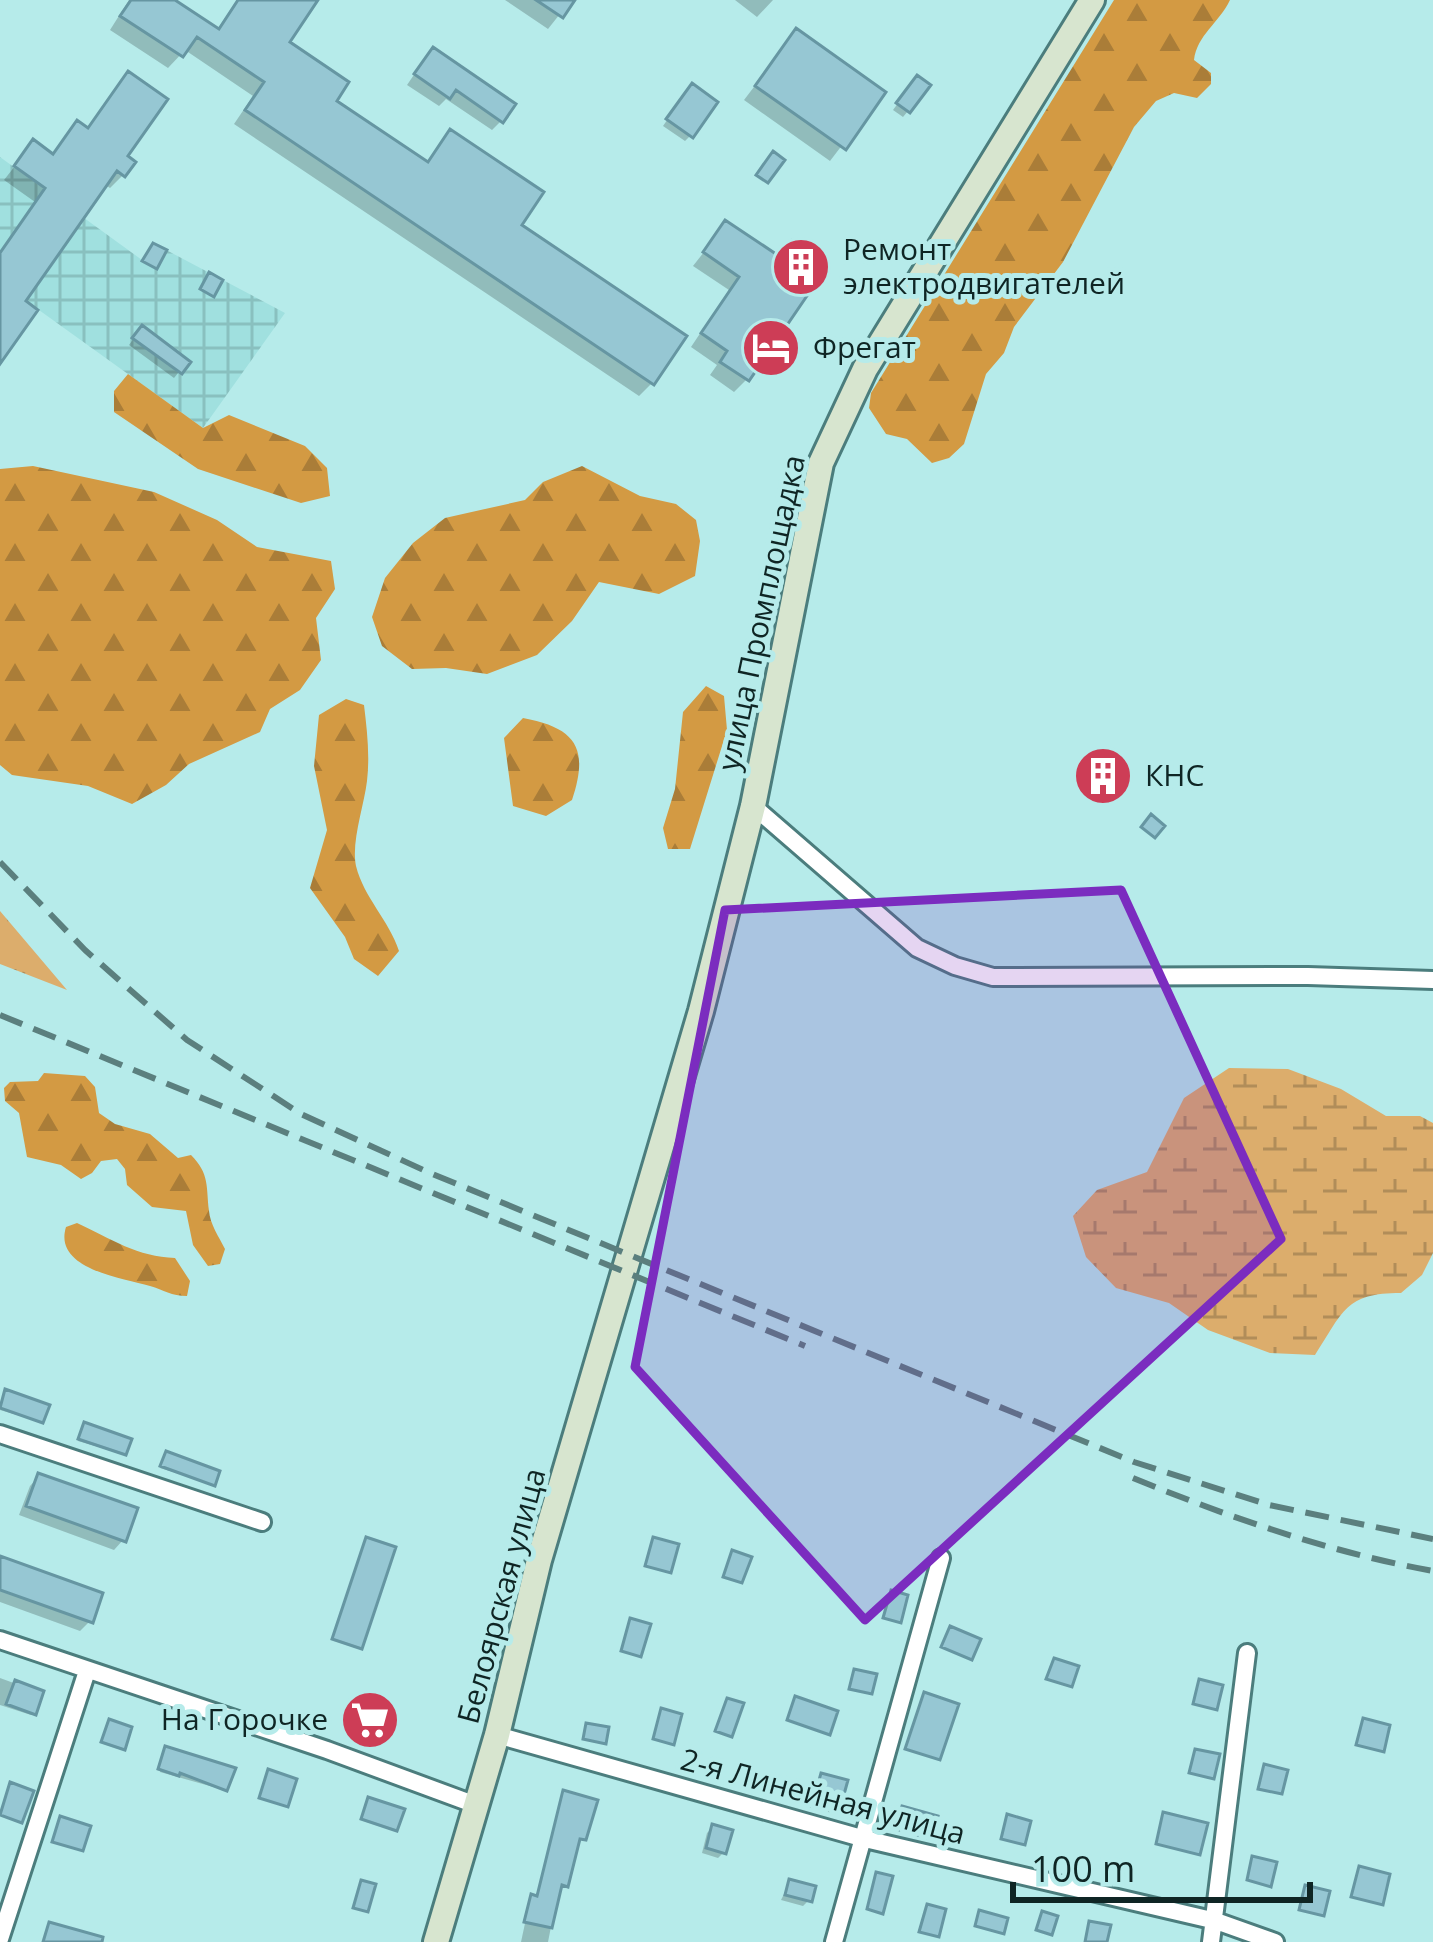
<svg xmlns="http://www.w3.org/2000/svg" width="1433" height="1942" viewBox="0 0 1433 1942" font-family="'Open Sans',sans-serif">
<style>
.industrial{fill:url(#industrial-grid)}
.grass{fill:url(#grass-tufts)}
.forest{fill:url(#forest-firs)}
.wetland{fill:url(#wetland-marsh)}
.shadow{fill:#0003}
.building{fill:#96c7d3;stroke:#6696a2;stroke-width:3}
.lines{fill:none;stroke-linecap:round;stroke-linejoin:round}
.street-casing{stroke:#4b7d7d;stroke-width:22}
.secondary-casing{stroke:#4b7d7d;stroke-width:30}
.street{stroke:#fff;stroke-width:16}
.secondary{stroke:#d7e5cf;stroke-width:24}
.rail{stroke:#5b7f7e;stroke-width:6;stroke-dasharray:24 12;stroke-linecap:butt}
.marked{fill:#7b2cbf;fill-opacity:0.2;stroke:#7b2cbf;stroke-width:9;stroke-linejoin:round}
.labels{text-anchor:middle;stroke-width:10;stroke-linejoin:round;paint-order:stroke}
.poi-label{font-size:30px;fill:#0f2524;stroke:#b6ebea;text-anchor:start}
.street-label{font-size:30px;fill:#0f2524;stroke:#b6ebea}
</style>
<defs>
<pattern id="industrial-grid" width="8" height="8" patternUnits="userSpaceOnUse" patternTransform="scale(3)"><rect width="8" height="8" fill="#a0e0df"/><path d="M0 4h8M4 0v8" fill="none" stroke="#89c0bf"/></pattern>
<pattern id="grass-tufts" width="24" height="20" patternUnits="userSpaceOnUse" patternTransform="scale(3)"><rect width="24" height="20" fill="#dcad6c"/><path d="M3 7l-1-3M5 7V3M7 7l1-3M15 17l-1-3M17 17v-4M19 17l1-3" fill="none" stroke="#b18d59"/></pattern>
<pattern id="forest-firs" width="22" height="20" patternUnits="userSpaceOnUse" patternTransform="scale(3)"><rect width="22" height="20" fill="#d39a43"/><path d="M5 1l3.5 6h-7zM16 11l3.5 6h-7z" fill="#aa7d38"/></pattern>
<pattern id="wetland-marsh" width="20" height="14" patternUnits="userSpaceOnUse" patternTransform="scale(3)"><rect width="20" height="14" fill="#dcad6c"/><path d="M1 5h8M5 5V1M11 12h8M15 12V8" fill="none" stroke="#b18d59"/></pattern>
</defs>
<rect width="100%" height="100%" fill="#b6ebea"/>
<path class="industrial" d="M 0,157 L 142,260 L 153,243 L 285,313 L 203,428 L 0,282 Z"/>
<path class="grass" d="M 0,910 L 0,911 L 67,990 L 0,964 Z"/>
<path class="forest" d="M 1114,0 L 1230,0 C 1219,23 1197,35 1194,60 L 1211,73 L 1211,84 L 1197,98 L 1174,93 L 1156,101 L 1134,127 L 1063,262 L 1014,327 L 1004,353 L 986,374 L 964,444 L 949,458 L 932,463 L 907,439 L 886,434 L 869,408 L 871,393 Z
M 128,374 L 203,428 L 229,415 L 305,446 L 327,468 L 330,496 L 301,503 L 198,469 L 114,412 L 114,391 Z
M 33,466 L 154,492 L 217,520 L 257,547 L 331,561 L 335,589 L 316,618 L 321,660 L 300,690 L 270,709 L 260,732 L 189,764 L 166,785 L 132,804 L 88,786 L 12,775 L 0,765 L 0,469 Z
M 582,466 L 640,496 L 676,504 L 696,520 L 700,541 L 695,576 L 659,594 L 599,582 L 572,621 L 537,655 L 487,674 L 446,668 L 412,669 L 382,646 L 372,617 L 385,578 L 413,543 L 445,518 L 525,500 L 543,482 Z
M 706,686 L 724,696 L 727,730 L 690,849 L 668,849 L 663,828 L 675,789 L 683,712 Z
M 346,699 L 364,705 C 367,730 370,755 367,781 C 364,806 351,842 356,866 C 364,898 389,920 399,951 L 378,976 L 354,959 L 345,937 L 310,888 L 327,830 L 314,766 L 319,715 Z
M 523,718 C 577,728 589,749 572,800 L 546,816 L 513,806 L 504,738 Z
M 44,1073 L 85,1076 L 95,1087 L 99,1113 L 115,1124 L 150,1134 L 178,1158 L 191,1155 C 210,1174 206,1187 209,1211 C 210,1224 219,1237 225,1249 L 220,1264 L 208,1266 L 193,1245 L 186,1211 L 152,1207 L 127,1185 L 125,1169 L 117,1159 L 101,1161 L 92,1173 L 81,1179 L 61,1165 L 27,1157 L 19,1113 L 5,1101 L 4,1088 L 10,1082 L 38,1081 Z
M 77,1223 C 111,1239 138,1257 175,1258 L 190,1281 L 187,1296 C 171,1296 164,1290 150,1286 C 122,1278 53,1269 66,1227 Z"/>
<path class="wetland" d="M 1229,1068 L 1288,1069 L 1341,1089 L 1386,1116 L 1420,1116 L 1433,1123 L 1433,1253 L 1422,1275 L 1401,1293 C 1345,1293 1344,1311 1315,1355 L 1270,1353 L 1208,1330 L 1169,1303 L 1116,1288 L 1086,1257 L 1073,1216 L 1097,1190 L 1147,1172 L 1184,1098 Z"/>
<path class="shadow" d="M 129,0 L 170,0 L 217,30 L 237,0 L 315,0 L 286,43 L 332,101 L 426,164 L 450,133 L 518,226 L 652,383 L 639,396 L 234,124 L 253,96 L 185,50 L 168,68 L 110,30 Z
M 505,0 L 571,0 L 548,29 Z
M 735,0 L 773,0 L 757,17 Z
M 796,32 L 882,93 L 830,161 L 744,100 Z
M 424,60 L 501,121 L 492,130 L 446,99 L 439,106 L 407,85 Z
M 128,75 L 123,175 L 110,188 L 104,184 L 21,302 L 0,359 L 0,252 L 35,202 L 4,180 L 33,143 L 51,156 L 77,124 L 86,130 Z
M 912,84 L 908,111 L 903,117 L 893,110 Z
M 686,93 L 690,136 L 685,141 L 663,126 Z
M 726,224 L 779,259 L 793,245 L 747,379 L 734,392 L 710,375 L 717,365 L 691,347 L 729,290 L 693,266 Z
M 136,335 L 187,362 L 174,378 L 129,345 Z
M 1099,769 L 1109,771 L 1105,785 L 1094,784 L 1092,778 Z
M 4,1395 L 41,1422 L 0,1410 Z
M 83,1427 L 123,1454 L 78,1441 Z
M 165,1457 L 212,1484 L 160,1468 Z
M 39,1476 L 123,1540 L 114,1550 L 19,1515 L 30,1486 Z
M 0,1562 L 90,1621 L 80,1631 L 0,1602 Z
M 0,1678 L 41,1693 L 31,1715 L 0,1705 Z
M 167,1750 L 224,1790 L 160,1772 Z
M 822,1776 L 837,1807 L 832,1813 L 809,1807 L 816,1782 Z
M 562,1796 L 583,1839 L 577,1840 L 566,1885 L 559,1886 L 548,1942 L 521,1942 L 530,1900 L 537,1899 Z
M 713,1827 L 724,1852 L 718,1858 L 702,1853 L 707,1833 Z
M 790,1882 L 809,1900 L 803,1906 L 781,1900 Z"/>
<path class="building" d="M 131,0 L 175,0 L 219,29 L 238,0 L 318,0 L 290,42 L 349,82 L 337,101 L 428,162 L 450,129 L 544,192 L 522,225 L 687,336 L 654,385 L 245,110 L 264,82 L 197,37 L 183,57 L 120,16 Z
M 536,0 L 575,0 L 563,18 Z
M 796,28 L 886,92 L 846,150 L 755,86 Z
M 433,47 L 516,104 L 503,123 L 456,90 L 450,99 L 414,74 Z
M 128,71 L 168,99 L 128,156 L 136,162 L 125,177 L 117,171 L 26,301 L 38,310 L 0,364 L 0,253 L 45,188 L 14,166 L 33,139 L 53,154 L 77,120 L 88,128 Z
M 917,75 L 931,85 L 910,113 L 896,103 Z
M 692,83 L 718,102 L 693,138 L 666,119 Z
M 773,151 L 785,160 L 768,183 L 756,175 Z
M 725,220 L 782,258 L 792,241 L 828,265 L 749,381 L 720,362 L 727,351 L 701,333 L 739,277 L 703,252 Z
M 153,243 L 167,250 L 157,269 L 142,261 Z
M 209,272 L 223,280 L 214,297 L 200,289 Z
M 142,325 L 191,362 L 182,374 L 132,338 Z
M1092 775a11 11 0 1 1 22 0a11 11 0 1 1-22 0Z
M 1151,814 L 1165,826 L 1155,838 L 1141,827 Z
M 5,1389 L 50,1405 L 43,1423 L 0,1408 Z
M 84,1422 L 132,1439 L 126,1455 L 78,1439 Z
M 166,1451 L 220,1471 L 215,1486 L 160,1466 Z
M 38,1473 L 138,1508 L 126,1542 L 26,1506 Z
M 366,1537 L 396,1547 L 362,1649 L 332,1639 Z
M 653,1537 L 679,1544 L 671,1573 L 645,1566 Z
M 732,1550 L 752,1557 L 742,1583 L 723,1577 Z
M 0,1556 L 103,1593 L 93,1623 L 0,1590 Z
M 891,1590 L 908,1595 L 901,1623 L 883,1618 Z
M 630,1618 L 651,1624 L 641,1657 L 621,1651 Z
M 950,1626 L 981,1639 L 972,1660 L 941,1647 Z
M 1054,1658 L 1079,1666 L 1072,1687 L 1046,1679 Z
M 854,1669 L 877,1674 L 872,1694 L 849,1689 Z
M 1199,1679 L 1223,1685 L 1217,1710 L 1193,1704 Z
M 15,1680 L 44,1691 L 36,1715 L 6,1704 Z
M 924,1692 L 959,1704 L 940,1760 L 905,1749 Z
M 795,1696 L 838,1711 L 830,1735 L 787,1720 Z
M 727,1698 L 744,1703 L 732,1737 L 715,1731 Z
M 362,1708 L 383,1715 L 377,1732 L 357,1726 Z
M 661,1708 L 682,1714 L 674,1745 L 653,1739 Z
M 1363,1718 L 1390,1725 L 1384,1752 L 1356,1745 Z
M 109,1719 L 132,1727 L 125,1750 L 101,1742 Z
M 586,1723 L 609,1727 L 606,1744 L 583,1739 Z
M 165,1746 L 236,1768 L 227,1791 L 180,1773 L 179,1776 L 158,1769 Z
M 1195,1749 L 1220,1754 L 1214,1779 L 1189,1773 Z
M 1264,1764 L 1288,1770 L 1282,1794 L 1258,1789 Z
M 268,1769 L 297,1779 L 288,1807 L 259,1798 Z
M 821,1773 L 848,1780 L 840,1809 L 813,1802 Z
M 10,1782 L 34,1791 L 22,1823 L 0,1815 Z
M 563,1790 L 598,1800 L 586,1840 L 580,1839 L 568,1887 L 562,1885 L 552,1928 L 524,1922 L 531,1894 L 537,1896 Z
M 368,1797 L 405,1809 L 397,1831 L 361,1819 Z
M 902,1806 L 938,1816 L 931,1839 L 896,1829 Z
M 1163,1812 L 1208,1823 L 1200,1855 L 1156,1844 Z
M 1007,1814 L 1031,1821 L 1025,1845 L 1001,1839 Z
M 60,1816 L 91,1826 L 83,1851 L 52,1842 Z
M 712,1824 L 733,1830 L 726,1854 L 706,1848 Z
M 1252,1856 L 1277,1862 L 1271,1887 L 1247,1880 Z
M 1359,1866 L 1390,1874 L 1383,1905 L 1351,1897 Z
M 876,1872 L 893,1876 L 883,1914 L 867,1909 Z
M 789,1879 L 816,1886 L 812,1902 L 785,1895 Z
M 361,1880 L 376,1884 L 368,1912 L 353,1908 Z
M 1305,1885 L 1330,1891 L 1324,1916 L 1299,1910 Z
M 927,1904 L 946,1909 L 939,1937 L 919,1932 Z
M 979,1910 L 1008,1918 L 1004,1934 L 975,1926 Z
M 1042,1911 L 1058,1916 L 1052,1935 L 1036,1930 Z
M 1089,1921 L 1111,1925 L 1107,1942 L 1085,1942 Z
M 49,1922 L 103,1937 L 102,1942 L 43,1942 Z"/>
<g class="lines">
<defs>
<path id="street" d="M 753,806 L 917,948 L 955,966 L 993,977 L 1308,976 L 1433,980
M 0,1434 L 262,1522
M 0,1640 L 327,1750 L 476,1805
M 497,1735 L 865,1839 L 1216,1921 L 1275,1942
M 0,1939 L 87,1671
M 834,1942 L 941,1558
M 1211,1942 L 1247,1653"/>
<path id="secondary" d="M 436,1942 L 497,1735 L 539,1560 L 701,1011 L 753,806 L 821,463 L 865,369 L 1092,0"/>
</defs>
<use href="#street" class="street-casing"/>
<use href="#secondary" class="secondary-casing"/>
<use href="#street" class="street"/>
<use href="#secondary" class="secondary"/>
<path class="rail" d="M 0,862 L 85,950 L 187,1040 L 301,1114 L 430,1173 L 1134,1462 L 1269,1505 L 1433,1539
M 0,1015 L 805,1346
M 1133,1478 C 1231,1518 1329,1552 1433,1571"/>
</g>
<path class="marked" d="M 1121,890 L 1281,1239 L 865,1620 L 635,1367 L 725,910 Z"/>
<defs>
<symbol id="building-disc" viewBox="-11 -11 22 22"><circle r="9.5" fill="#cd3d56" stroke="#b6ebea"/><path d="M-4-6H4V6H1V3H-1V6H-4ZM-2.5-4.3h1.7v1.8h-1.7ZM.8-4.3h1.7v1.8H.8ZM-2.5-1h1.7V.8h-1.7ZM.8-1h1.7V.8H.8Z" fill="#fff"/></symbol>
<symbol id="hotel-disc" viewBox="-11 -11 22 22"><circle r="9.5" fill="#cd3d56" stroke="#b6ebea"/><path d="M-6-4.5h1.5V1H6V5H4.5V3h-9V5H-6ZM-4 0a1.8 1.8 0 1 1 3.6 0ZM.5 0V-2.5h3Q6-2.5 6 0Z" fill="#fff"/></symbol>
<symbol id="supermarket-disc" viewBox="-11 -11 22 22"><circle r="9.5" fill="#cd3d56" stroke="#b6ebea"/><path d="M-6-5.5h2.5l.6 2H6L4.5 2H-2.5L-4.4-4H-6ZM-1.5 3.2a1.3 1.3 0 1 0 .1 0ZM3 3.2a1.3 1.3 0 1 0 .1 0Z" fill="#fff"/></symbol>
</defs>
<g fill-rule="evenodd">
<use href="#building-disc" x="768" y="234" width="66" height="66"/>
<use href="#hotel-disc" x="738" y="315" width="66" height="66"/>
<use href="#building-disc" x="1070" y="743" width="66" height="66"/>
<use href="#supermarket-disc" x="337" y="1687" width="66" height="66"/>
</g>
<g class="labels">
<g class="poi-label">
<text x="843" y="260">Ремонт<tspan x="843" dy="34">электродвигателей</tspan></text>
<text x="813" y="358">Фрегат</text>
<text x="1145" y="786">КНС</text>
<text x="328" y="1730" text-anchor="end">На Горочке</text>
</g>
<g class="street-label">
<text transform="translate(762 613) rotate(-78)" y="10">улица Промплощадка</text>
<text transform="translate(502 1596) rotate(-75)" y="10">Белоярская улица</text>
<text transform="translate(823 1797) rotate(15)" y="10">2-я Линейная улица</text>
</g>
</g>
<path d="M1013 1882v18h297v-18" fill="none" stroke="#0f2524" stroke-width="6"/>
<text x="1031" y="1882" font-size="36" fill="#0f2524" stroke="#b6ebea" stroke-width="9" paint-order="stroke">100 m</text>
</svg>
